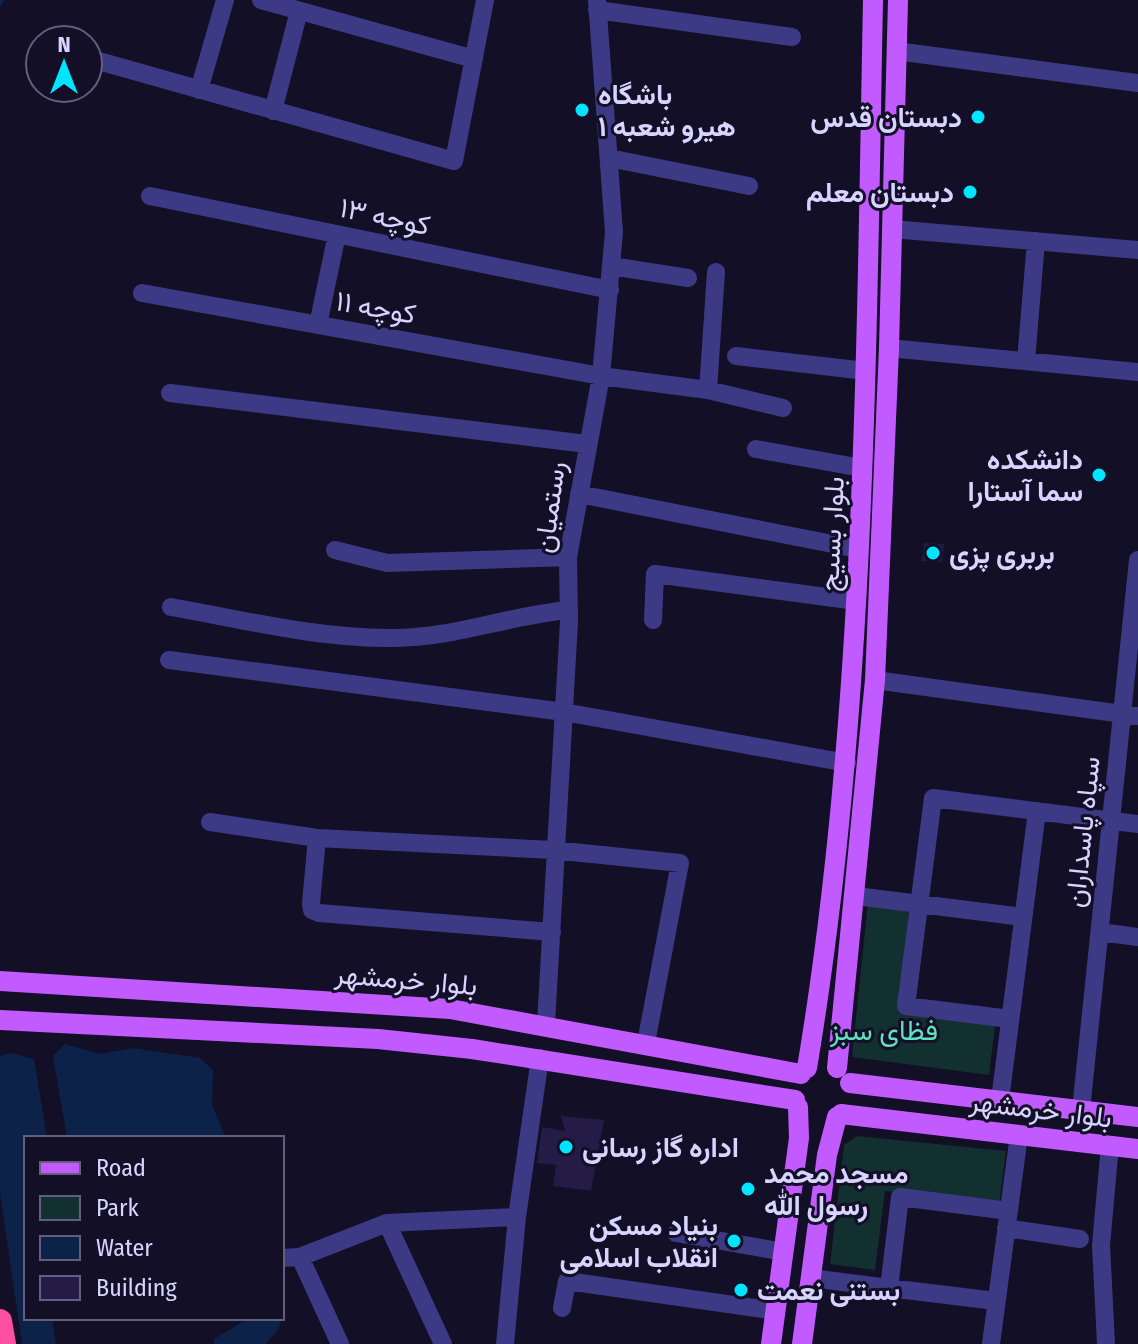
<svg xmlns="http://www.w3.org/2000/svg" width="1138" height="1344" viewBox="0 0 1138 1344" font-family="'Fira Sans Condensed',Vazirmatn,sans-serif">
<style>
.green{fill:#12302f}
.water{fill:#0c2248}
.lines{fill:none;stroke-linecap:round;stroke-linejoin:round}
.stream{stroke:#0c2248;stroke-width:4}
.building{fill:#241b47}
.minor{stroke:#3d3a85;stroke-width:18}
.major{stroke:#c25bff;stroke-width:20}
.highway{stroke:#ff4fa3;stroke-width:24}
.poi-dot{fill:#00e5ff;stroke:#130f26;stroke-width:3}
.labels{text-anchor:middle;stroke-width:6;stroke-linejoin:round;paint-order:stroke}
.poi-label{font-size:28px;font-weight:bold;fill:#d9d4ff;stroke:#130f26;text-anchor:start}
.street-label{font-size:28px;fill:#d9d4ff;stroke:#130f26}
.park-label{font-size:28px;fill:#5fe0c0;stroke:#130f26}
</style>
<rect width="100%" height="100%" fill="#130f26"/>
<path class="green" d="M 868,902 L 909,909 L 901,1006 L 995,1026 L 989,1075 L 852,1057 Z
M 857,1136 L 1006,1151 L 999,1205 L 885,1191 L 875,1270 L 830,1264 L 844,1145 Z"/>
<path class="water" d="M 65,1044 L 100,1054 L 133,1048 L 200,1058 L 213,1070 L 212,1105 L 226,1138 L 67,1138 L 53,1056 Z
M 11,1053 L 34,1059 L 47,1138 L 26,1138 L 26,1318 L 52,1318 L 56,1344 L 22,1344 L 0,1193 L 0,1056 Z
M 249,1318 L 281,1318 L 279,1328 L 266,1344 L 214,1344 L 214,1339 Z"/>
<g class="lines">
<path class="stream" d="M 0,4 L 2,0"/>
</g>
<path class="building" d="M 924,543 L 944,544 L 942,562 L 922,561 Z
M 561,1116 L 604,1120 L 591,1191 L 553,1186 L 556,1165 L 537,1163 L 542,1127 L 565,1131 Z"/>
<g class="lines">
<path class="minor" d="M 261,0 L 474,59
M 597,10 L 792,37
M 896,51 L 1138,83
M 88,58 L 454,161 L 485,0
M 199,90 L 225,0
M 273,111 L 299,11
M 609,158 L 749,186
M 150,196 L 610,290
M 892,229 L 1138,250
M 611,266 L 688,278
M 142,293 L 601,376 L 708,390 L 783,408
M 318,325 L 337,234
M 889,348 L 1138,372
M 736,356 L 866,371
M 1026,361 L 1036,241
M 708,390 L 716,272
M 170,393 L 587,444
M 756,449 L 862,468
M 579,494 L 858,549
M 335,550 L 387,563 L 568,557
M 171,607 C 244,620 320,639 394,638 C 454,638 510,615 569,610
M 653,620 L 655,574 L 856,601
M 169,660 L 564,712 L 847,763
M 875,680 L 1138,716
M 210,822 L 317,838 L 553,850 L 680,863 L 646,1043
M 317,838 L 311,903 L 312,910 L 319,913 L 552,932
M 856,896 L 1023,917
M 1100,932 L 1138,937
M 1010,1019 L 906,1006 L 933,798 L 1138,824
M 546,1024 L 569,622 L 568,557 L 601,376 L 614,232 L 597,0
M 1000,1100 L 1037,811
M 1081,1110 L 1138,560
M 387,1223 L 443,1344
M 1006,1228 L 1080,1239
M 676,1233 L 784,1252
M 300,1257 L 340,1344
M 282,1258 L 300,1257 L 387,1223 L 517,1217
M 811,1278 L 889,1288 L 900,1197 L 1009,1211
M 889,1288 L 996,1301
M 562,1308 L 567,1281 L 776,1311
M 505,1344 L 517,1217 L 540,1058
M 991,1344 L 1019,1135
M 1106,1344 L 1101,1245 L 1110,1145"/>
<path class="major" d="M 0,981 L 450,1009 L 801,1074
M 0,1020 L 378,1039 L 472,1049 L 795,1100
M 807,1068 C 866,715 866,357 873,0
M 837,1068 L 875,680 L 889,348 L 898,0
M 850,1083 L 1138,1117
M 841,1114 L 1138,1149
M 771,1344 L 799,1138 L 798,1107
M 802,1344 L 827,1155 L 837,1117"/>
<path class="highway" d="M 0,1321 L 4,1344"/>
</g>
<g class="poi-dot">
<circle cx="582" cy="110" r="8"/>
<circle cx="978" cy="117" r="8"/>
<circle cx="970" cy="192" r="8"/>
<circle cx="1099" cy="475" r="8"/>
<circle cx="933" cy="553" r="8"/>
<circle cx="566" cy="1147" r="8"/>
<circle cx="748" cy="1189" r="8"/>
<circle cx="734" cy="1241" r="8"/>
<circle cx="741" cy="1290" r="8"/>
</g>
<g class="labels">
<g class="poi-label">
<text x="598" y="104">باشگاه<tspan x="598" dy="32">هیرو شعبه ۱</tspan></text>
<text x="962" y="127" text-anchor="end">دبستان قدس</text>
<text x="954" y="202" text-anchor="end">دبستان معلم</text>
<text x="1083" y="469" text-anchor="end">دانشکده<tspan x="1083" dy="32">سما آستارا</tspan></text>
<text x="949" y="563">بربری پزی</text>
<text x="582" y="1157">اداره گاز رسانی</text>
<text x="764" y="1183">مسجد محمد<tspan x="764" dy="32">رسول الله</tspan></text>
<text x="718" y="1235" text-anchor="end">بنیاد مسکن<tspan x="718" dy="32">انقلاب اسلامی</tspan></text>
<text x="757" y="1300">بستنی نعمت</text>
</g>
<g class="street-label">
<text transform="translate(385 216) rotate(12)" y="10">کوچه ۱۳</text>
<text transform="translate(376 307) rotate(10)" y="10">کوچه ۱۱</text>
<text transform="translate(549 507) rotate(-82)" y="10">رستمیان</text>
<text transform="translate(831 534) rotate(-87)" y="10">بلوار بسیج</text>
<text transform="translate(1082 832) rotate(-84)" y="10">سپاه پاسداران</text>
<text transform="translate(406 979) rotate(5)" y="10">بلوار خرمشهر</text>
<text transform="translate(1041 1109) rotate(7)" y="10">بلوار خرمشهر</text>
</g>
<g class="park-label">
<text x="884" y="1040">فظای سبز</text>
</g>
</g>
<rect x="24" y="1136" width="260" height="184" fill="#130f26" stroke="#625e7d" stroke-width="2"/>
<rect x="40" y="1162" width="40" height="12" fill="#c25bff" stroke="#625e7d" stroke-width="2"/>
<text x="96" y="1176" font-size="24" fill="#d9d4ff">Road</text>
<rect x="40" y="1196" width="40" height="24" fill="#12302f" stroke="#625e7d" stroke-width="2"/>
<text x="96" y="1216" font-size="24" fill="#d9d4ff">Park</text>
<rect x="40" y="1236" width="40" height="24" fill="#0c2248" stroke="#625e7d" stroke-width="2"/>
<text x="96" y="1256" font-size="24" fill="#d9d4ff">Water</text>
<rect x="40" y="1276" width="40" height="24" fill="#241b47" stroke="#625e7d" stroke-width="2"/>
<text x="96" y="1296" font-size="24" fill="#d9d4ff">Building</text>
<g transform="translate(64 64)"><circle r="38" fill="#130f26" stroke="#625e7d" stroke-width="2"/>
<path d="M0-6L14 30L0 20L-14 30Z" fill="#00e5ff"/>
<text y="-12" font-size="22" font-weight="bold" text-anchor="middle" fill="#d9d4ff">N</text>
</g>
</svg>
